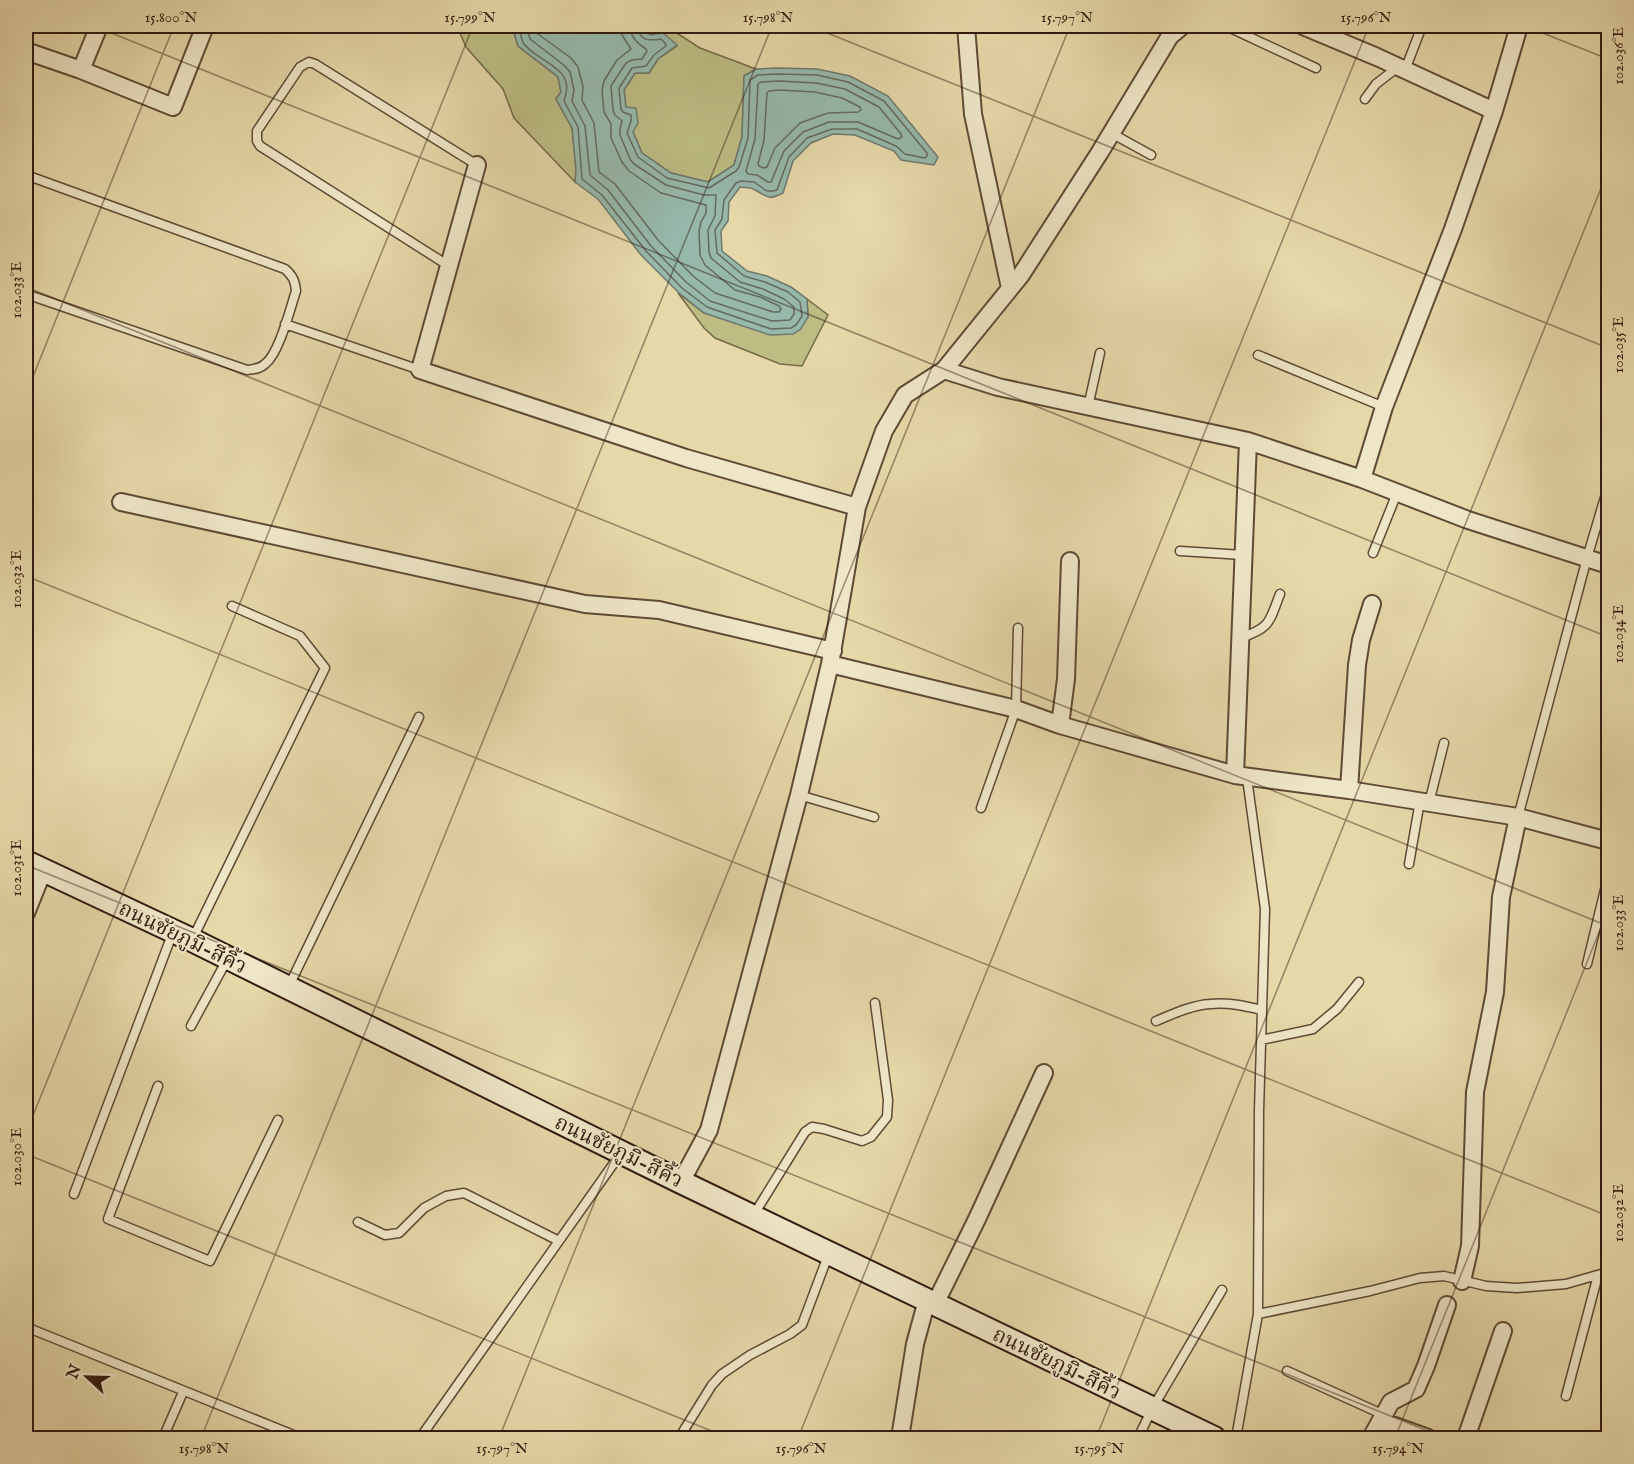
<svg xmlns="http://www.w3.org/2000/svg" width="1634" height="1464" viewBox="0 0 1634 1464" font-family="'IM FELL English','Noto Serif Thai',serif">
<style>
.green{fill:#bcbc83;stroke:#766b4a;stroke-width:1.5}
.water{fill:#96b9ac;stroke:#6e796e;stroke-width:1.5}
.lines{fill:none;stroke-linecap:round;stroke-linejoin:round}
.shore{stroke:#646a5e;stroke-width:1.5}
.service-casing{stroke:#5e4a36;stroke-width:11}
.minor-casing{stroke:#5e4a36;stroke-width:20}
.secondary-casing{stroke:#311a10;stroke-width:26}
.service{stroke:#efe6c7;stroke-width:8}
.minor{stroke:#efe6c7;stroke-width:16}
.secondary{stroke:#efe6c7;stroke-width:22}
.ticks{fill:none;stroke:#311a10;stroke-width:1.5;stroke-opacity:0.45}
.labels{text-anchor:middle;stroke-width:4.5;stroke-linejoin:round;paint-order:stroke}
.street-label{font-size:21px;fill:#311a10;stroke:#efe6c7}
.neatline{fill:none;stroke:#311a10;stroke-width:2}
.ticks-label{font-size:15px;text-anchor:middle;fill:#311a10}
</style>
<rect width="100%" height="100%" fill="#e6d8a9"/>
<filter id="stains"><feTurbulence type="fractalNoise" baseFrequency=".00333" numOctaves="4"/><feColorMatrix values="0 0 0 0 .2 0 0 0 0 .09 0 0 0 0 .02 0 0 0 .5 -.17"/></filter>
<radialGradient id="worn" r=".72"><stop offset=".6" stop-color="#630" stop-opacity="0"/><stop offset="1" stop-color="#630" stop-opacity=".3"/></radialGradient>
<path class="green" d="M 457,26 L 512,26 L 518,46 L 558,77 L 561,92 L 556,99 L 572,128 L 576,170 L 575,182 L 514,118 L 503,89 L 466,47 Z
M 642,26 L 666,26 L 700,48 L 756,69 L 744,76 L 742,137 L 734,165 L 708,182 L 671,173 L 642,153 L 633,132 L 626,107 L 624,90 L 635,73 L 649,73 L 658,59 L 677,46 L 650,35 Z
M 678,293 L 704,313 L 808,317 L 807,299 L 828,315 L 802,366 L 780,364 L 715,338 L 704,328 Z"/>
<path class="water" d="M 512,26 L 642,26 L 650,35 L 663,33 L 677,45 L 658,59 L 649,73 L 635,73 L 624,90 L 626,107 L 636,108 L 638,123 L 633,132 L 642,153 L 671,173 L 708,182 L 734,165 L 742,137 L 744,76 L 756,69 L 778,68 L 817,69 L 850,76 L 888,96 L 938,157 L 934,165 L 901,160 L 894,151 L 855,135 L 833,134 L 811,143 L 793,161 L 783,193 C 768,201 767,196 755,190 C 751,187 745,188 740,187 L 729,202 L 728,221 L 721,231 L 722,251 L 747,271 L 767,276 L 791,287 L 807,299 L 808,317 L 800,330 L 793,334 L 770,335 L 704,313 L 678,292 L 641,255 L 598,199 L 575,182 L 576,170 L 572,128 L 556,99 L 561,92 L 558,77 L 518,46 Z"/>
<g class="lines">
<path class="shore" d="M 518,26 C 520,31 521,39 524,44 C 540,64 577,67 564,101 L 578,127 L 582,179 L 602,195 L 646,251 L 682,288 L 707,307 L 771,329 L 791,328 L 796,325 L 802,316 L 800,302 L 788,292 L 765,282 L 744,276 L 717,253 L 715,230 L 722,219 L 724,200 L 736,183 L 741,181 L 754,182 L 767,191 L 773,191 L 777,190 L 789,157 L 807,138 L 832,129 L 857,129 L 896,146 L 905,154 L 925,158 L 927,156 L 927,153 L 884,101 L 848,82 L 817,75 L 779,74 L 758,75 L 750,80 L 748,138 L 739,167 L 736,171 L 709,188 L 667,178 L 638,157 L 627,133 L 631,121 L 631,115 L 623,112 L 621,109 L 619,88 L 632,68 L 646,66 L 654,55 L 666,46 L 665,43 L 661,39 C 649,41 639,41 638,26
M 526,26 L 530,39 L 565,66 L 570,72 L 574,90 L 572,101 L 585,126 L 590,175 L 608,190 L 651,246 L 686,282 L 710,301 L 772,321 L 790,320 L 794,314 L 794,307 L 784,299 L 763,289 L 740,282 L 711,258 L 709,252 L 708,230 L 715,216 L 716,195 L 704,195 L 666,185 L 634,164 L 630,159 L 620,135 L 620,129 L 622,121 L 615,115 L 613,110 L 611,86 L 626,63 L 632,60 L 642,59 L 647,51 L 646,49 C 638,44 630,36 630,26
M 535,26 L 538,34 L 571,58 L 578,67 L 583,87 L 582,100 L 594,123 L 599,172 L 615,184 L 658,240 L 693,276 L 715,293 L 773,312 L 779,312 L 781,309 L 779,306 L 760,297 L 735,290 L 705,265 L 700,255 L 699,231 L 701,222 L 706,213 L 706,205 L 661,193 L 629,171 L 622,162 L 611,138 L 611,124 L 604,112 L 602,90 L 604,81 L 617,60 L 631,49 L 622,35 L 621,26
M 779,81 L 816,83 L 845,89 L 879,107 L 901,134 L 902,137 L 898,139 L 858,122 L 829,122 L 803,132 L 784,151 L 771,182 L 768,182 L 757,175 L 748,174 L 746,171 L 755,139 L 758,84 L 761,82 Z
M 779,90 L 815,92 L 842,98 L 860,107 L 861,110 L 858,112 L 828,113 L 800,123 L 775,148 L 767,167 L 764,168 L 759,166 L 758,164 L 764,140 L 767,93 L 769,91 Z"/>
<defs>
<path id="service" d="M 1226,26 L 1316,68
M 1405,70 L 1422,26
M 1365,99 L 1376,84 L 1398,67
M 1111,133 L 1151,155
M 26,175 L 285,269 C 293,276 295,281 296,291 C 290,309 279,354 265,364 C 260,369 254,369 247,370 L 26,294
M 449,266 L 260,146 L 257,141 L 257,131 L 300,67 L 309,62 L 315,64 L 477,165
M 285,324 L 420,370
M 1258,355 L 1384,407
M 1088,407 L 1100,353
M 1180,551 L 1243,555
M 1373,553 L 1397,493
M 1240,638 C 1271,628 1269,622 1280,594
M 799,795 L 874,817
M 1429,803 L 1444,743
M 981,808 L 1016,709 L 1018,628
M 1518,817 L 1587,558 L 1608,487
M 1409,864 L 1420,801
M 193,938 L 325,668 L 300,636 L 232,606
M 1587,964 L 1608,877
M 288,988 L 419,717
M 1156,1021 C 1173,1014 1192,1005 1210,1004 C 1228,1002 1245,1006 1262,1010
M 191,1026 L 228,958
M 1261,1040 L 1313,1029 L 1337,1009 L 1359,982
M 158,1086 L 108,1219 L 210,1261 L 278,1120
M 74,1194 L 173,932
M 753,1216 L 805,1132 L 812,1127 L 824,1129 L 862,1141 L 871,1137 L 887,1117 L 888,1100 L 875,1003
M 358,1222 L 385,1235 L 399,1233 L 424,1208 L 446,1196 L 464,1193 L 559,1241
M 1258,1314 L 1370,1291 L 1420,1278 L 1444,1276 L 1486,1286 L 1517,1288 L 1566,1284 L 1608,1272
M 26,1327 L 301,1438
M 26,1339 L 30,1329
M 1287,1371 L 1384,1415
M 1566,1396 L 1598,1275
M 163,1438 L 183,1392
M 420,1438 L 621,1153
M 679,1438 L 712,1385 L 722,1374 L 750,1355 L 790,1334 L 802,1325 L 829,1253
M 1138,1438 L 1152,1409 L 1222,1290
M 1236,1438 L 1258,1314 L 1259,1111 L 1265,909 L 1247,778"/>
<path id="minor" d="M 966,26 L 973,114 L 1010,288
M 1303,26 L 1377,57 L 1494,111
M 26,51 L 81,70 L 173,107 L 205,26
M 81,70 L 99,26
M 477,165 L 420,370 L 686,458 L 857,507
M 944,370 L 1021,275 L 1100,152 L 1170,36 L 1182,26
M 1362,479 L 1384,407 L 1453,229 L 1494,111 L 1519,26
M 121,502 L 585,604 L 659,610 L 833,651
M 830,664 L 1016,709 L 1060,725 L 1235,775 L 1349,790 L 1518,817 L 1608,841
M 1060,725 L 1066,679 L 1070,561
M 1235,775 L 1248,441
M 1349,790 L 1357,665 L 1361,640 L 1372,604
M 26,913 L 43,871
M 681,1182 L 709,1130 L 799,795 L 830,664 L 857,507 L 884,431 L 905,395 L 944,370 L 998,387 L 1248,441 L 1362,479 L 1468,520 L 1608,565
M 1462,1281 L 1470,1246 L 1475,1092 L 1495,992 L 1501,897 L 1518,817
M 935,1304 L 977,1219 L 1044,1073
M 1381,1421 L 1428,1438
M 900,1438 L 915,1344 L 927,1300
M 1371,1438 L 1391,1402 L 1416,1389 L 1426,1366 L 1447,1305
M 1466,1438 L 1503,1331"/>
<path id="secondary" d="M 26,862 L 192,940 L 681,1182 L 1214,1438"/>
</defs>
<use href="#service" class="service-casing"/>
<use href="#minor" class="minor-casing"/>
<use href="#secondary" class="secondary-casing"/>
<use href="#service" class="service"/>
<use href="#minor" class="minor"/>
<use href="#secondary" class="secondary"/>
</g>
<path class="ticks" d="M 94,26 L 1608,637M 810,26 L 1608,348M 1525,26 L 1608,59M 26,287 L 1608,926M 26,394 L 174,26M 26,576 L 1608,1216M 26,865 L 1445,1438M 26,1133 L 473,26M 26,1154 L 729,1438M 201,1438 L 772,26M 499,1438 L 1070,26M 798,1438 L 1369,26M 1096,1438 L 1608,171M 1395,1438 L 1608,910"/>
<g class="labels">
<g class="street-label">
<text transform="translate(183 937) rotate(26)" y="7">ถนนชัยภูมิ-สีคิ้ว</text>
<text transform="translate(619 1151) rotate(26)" y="7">ถนนชัยภูมิ-สีคิ้ว</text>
<text transform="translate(1057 1363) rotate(26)" y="7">ถนนชัยภูมิ-สีคิ้ว</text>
</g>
</g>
<rect width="1634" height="1464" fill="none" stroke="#e6d8a9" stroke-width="66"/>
<g transform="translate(87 1377) rotate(292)" stroke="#efe6c7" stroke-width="4.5" paint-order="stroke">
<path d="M0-4.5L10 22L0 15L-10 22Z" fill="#311a10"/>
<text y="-9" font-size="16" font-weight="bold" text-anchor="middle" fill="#311a10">N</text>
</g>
<rect x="33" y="33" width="1568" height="1398" class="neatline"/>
<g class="ticks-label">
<text x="171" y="22">15.800°N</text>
<text x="470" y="22">15.799°N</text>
<text x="768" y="22">15.798°N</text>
<text x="1067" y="22">15.797°N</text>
<text x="1366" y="22">15.796°N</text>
<text transform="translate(1618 56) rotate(-90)" y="5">102.036°E</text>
<text transform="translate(16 290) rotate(-90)" y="5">102.033°E</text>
<text transform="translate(1618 345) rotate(-90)" y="5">102.035°E</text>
<text transform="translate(16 579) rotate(-90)" y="5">102.032°E</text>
<text transform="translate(1618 634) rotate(-90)" y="5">102.034°E</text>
<text transform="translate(16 868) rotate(-90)" y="5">102.031°E</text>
<text transform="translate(1618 923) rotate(-90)" y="5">102.033°E</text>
<text transform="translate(16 1157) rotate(-90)" y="5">102.030°E</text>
<text transform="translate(1618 1213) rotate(-90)" y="5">102.032°E</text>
<text x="204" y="1453">15.798°N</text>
<text x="502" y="1453">15.797°N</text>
<text x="801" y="1453">15.796°N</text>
<text x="1099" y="1453">15.795°N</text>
<text x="1398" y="1453">15.794°N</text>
</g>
<rect width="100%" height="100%" filter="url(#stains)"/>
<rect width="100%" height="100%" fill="url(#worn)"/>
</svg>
